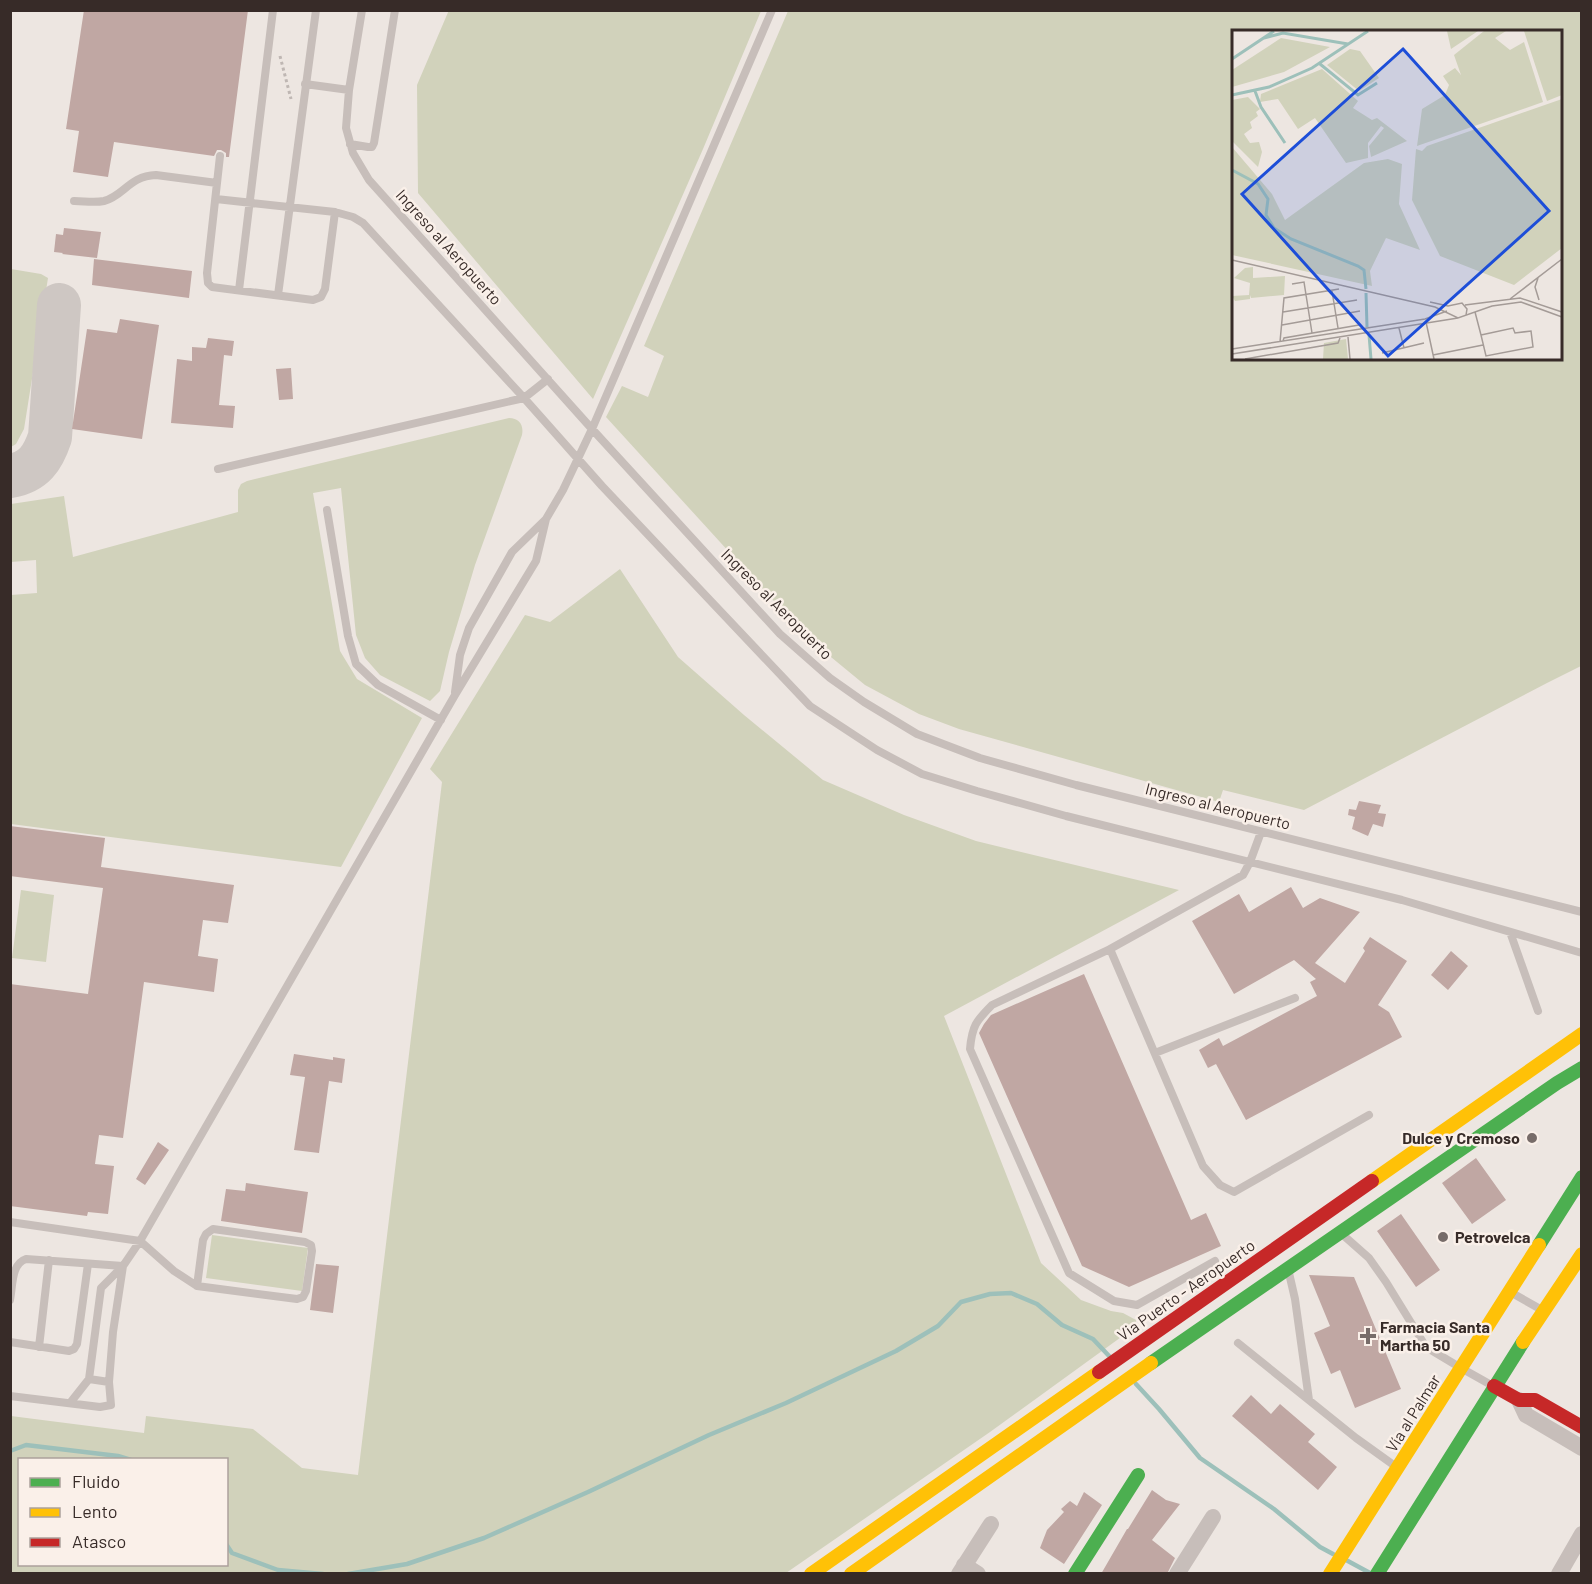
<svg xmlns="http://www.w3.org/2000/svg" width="1592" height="1584" viewBox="0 0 1592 1584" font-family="Barlow,sans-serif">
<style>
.green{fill:#d1d2bb;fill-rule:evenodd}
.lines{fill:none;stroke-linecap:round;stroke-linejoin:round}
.stream{stroke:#9dc0ba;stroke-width:4.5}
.taxiway{stroke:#cec7c3;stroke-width:44}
.building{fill:#c0a7a3}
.path{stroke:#bfb7b3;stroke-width:3;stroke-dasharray:3 3;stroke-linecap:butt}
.lane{stroke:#c7beba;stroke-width:8}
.street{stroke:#c7beba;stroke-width:16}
.fast{stroke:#4caf50;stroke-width:14}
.slow{stroke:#ffc107;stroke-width:14}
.jam{stroke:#c62828;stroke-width:14}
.poi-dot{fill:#776c69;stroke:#faf0e9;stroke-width:2}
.labels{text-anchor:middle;stroke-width:5;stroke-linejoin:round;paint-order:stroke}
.street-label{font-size:16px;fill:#372b28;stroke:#faf0e9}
.poi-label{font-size:16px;font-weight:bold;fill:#372b28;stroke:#faf0e9;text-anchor:start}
.inset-river{fill:none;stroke:#9dc0ba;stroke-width:3}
.inset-road{fill:none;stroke:#a49b97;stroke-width:1.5}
.view{fill:#1d4ed8;fill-opacity:0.15;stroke:#1d4ed8;stroke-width:3}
.inset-edge{fill:none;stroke:#372b28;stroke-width:3}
</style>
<rect width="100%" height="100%" fill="#ede6e1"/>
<path class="green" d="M 449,10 L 761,11 L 703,149 L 593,399 L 418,193 L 417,85 Z
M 788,11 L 1581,11 L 1581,666 L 1547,683 L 1304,810 L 1223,790 L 1219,802 L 959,729 L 919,714 L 865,685 L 820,648 L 772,599 L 606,417 L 622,386 L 648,397 L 664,356 L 644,346 ZM 1234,32 L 1560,32 L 1560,358 L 1234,358 Z
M 11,269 L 41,274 L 48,278 L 24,429 L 16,444 L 11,447 Z
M 509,418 C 519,418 524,425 522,435 L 475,565 L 449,652 L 440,691 L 430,701 L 380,675 L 365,658 L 356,635 L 341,488 L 313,493 L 340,651 L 357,679 L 422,718 L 341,867 L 11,824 L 11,595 L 37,593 L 36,560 L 11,562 L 11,504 L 64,496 L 73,557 L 238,512 L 238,490 L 241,484 L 247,481 Z
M 620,569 L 678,657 L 744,715 L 823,780 L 904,815 L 976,841 L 1179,890 L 944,1016 L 1041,1263 L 1081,1300 L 1111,1311 L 1123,1313 L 1136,1320 L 1135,1327 L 990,1432 L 786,1573 L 11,1573 L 11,1416 L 144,1433 L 146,1416 L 253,1429 L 302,1468 L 358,1475 L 442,782 L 430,769 L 525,615 L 550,622 ZM 20,1460 L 226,1460 L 226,1564 L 20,1564 Z
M 21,890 L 54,895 L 46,962 L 12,958 Z
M 212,1235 L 308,1248 L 302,1291 L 206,1278 Z"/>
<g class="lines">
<path class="stream" d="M 1136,1384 L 1159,1409 L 1200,1458 L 1274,1509 L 1320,1547 L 1333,1554
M 10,1451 L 26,1445 L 118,1456 L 131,1460
M 226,1544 L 232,1553 L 278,1570 L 323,1574
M 1346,1560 L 1370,1573
M 348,1574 L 407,1564 L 484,1538 L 588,1492 L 709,1435 L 786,1403 L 896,1351 L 938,1326 L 961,1302 L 990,1294 L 1011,1293 L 1037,1304 L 1062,1325 L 1093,1339 L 1110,1357"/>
<path class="taxiway" d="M 10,476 C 34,472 43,458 50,437 L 59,305"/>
</g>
<path class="building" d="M 84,10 L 248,10 L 229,157 L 226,157 L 226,153 L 221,150 L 217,150 L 214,156 L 114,142 L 108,177 L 73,172 L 79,131 L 66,129 Z
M 64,228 L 101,232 L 97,258 L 62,254 L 63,253 L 54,252 L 56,234 L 63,235 Z
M 94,259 L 192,271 L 189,298 L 92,285 Z
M 120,319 L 159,325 L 142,439 L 72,429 L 87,329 L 117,333 Z
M 208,338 L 234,341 L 232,356 L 224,355 L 219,405 L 235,406 L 233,428 L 171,423 L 177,359 L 192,361 L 192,347 L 206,348 Z
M 291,368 L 293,399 L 279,400 L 276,369 Z
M 1359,801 L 1381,805 L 1378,813 L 1386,814 L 1383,827 L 1373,824 L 1368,836 L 1352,829 L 1355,817 L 1348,815 L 1349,809 L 1356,810 Z
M 10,826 L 105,838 L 101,867 L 234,885 L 228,923 L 203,920 L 198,956 L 218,959 L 214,992 L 144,982 L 123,1138 L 99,1135 L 95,1164 L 114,1166 L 108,1214 L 88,1212 L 87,1216 L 10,1206 L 10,984 L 88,994 L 103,888 L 10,876 Z
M 1291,887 L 1303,908 L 1320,898 L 1360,912 L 1315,963 L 1345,983 L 1365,951 L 1363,948 L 1370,937 L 1407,961 L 1378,1005 L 1389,1012 L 1402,1037 L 1246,1120 L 1216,1064 L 1208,1068 L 1199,1050 L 1219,1038 L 1223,1046 L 1317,996 L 1310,982 L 1316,979 L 1294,960 L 1234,994 L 1192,921 L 1239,894 L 1249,912 Z
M 1451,951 L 1468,966 L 1448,990 L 1431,975 Z
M 1084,974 L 1191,1220 L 1206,1213 L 1221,1246 L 1129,1287 L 1082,1266 L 979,1033 L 984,1024 L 991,1015 Z
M 294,1054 L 333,1060 L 333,1057 L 345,1059 L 342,1083 L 329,1081 L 319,1153 L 294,1150 L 305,1077 L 290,1075 Z
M 158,1142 L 169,1150 L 145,1185 L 136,1179 Z
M 1476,1158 L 1506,1200 L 1472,1224 L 1442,1183 Z
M 246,1183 L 308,1192 L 302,1233 L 221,1221 L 226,1189 L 245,1191 Z
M 1401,1214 L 1440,1270 L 1416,1287 L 1377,1231 Z
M 316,1264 L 339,1266 L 333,1313 L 310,1310 Z
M 1309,1275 L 1354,1277 L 1401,1389 L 1355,1408 L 1340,1370 L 1331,1374 L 1314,1333 L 1330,1326 Z
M 1251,1395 L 1271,1414 L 1280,1404 L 1315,1434 L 1308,1442 L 1337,1467 L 1318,1490 L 1232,1416 Z
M 1152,1490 L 1166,1500 L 1180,1504 L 1152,1540 L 1175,1558 L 1167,1574 L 1101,1574 L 1127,1529 L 1128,1529 Z
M 1084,1492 L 1102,1505 L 1064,1564 L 1040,1548 L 1047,1530 L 1064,1512 L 1061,1509 L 1070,1501 L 1077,1506 Z"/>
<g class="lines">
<path class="path" d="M 280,56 L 291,99"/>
<path class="lane" d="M 362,10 L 349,90 L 346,128 L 353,153 L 369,180 L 592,429 L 780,634 L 830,678 L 864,702 L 917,734 L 980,758 L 1076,785 L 1582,912
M 305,84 L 349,90
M 350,144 L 368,147 L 372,147 L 374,143 L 395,10
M 220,156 L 207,273 L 208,283 L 212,287 L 313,300 L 321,297 L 325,289 L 335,212
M 216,199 L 335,212 L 353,217 L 363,223 L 524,398 L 602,486 L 810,706 L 877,750 L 922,774 L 977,791 L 1066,816 L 1402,900 L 1582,953
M 74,201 C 84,201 94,203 104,201 C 124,196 129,176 156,175 L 217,183
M 239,290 L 273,10
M 278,295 L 316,10
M 218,469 L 524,398 L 548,379
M 327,510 L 348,636 L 356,664 L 378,685 L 441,720
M 455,692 L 460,655 L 469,628 L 512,552 L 546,519
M 1510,932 L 1538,1011
M 1110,949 L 1203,1166 L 1220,1185 L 1234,1192 L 1369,1115
M 1155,1053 L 1295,998
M 10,1222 L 140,1241 L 174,1271 L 197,1286 L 297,1299 L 303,1297 L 306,1291 L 312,1251 L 311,1245 L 305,1242 L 213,1229 L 206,1234 L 203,1240 L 197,1286
M 1343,1235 L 1369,1258 L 1386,1282 L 1426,1347 L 1461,1368 L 1493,1386
M 1215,1261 L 1137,1305 L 1114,1301 L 1069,1273 L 970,1049 C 972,1026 976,1021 992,1005 L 1110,949 L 1243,875 L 1250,862 L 1261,832
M 1289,1273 L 1295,1299 L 1309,1400
M 1512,1293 L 1542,1310
M 10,1300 C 13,1285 11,1264 26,1259 L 123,1266 L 113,1332 L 109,1382 L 111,1405 L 100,1407 L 10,1396
M 10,1342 L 69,1351 L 74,1349 L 77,1344 L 88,1264
M 1238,1343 L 1356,1438 L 1395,1466
M 39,1347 L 49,1260
M 89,1379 L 109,1382
M 70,1403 L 89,1379 L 101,1288 L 123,1266 L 140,1241 L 455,695 L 536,561 L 546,519 L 563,490 L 592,429 L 772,10"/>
<path class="street" d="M 1519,1400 L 1526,1415 L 1582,1448
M 964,1565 L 978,1574
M 959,1574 L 991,1524
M 1177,1574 L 1213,1517
M 1559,1574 L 1582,1534"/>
<path class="fast" d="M 1539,1245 L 1582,1177
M 1151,1363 L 1557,1083 L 1582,1068
M 1075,1574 L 1138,1475
M 1377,1574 L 1523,1342"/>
<path class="slow" d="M 1372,1181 L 1582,1034
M 1523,1342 L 1582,1254
M 811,1574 L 1099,1372
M 851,1574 L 1151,1363
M 1330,1574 L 1539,1245"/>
<path class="jam" d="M 1099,1372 L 1372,1181
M 1494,1386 L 1519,1400 L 1535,1400 L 1582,1427"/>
</g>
<g class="poi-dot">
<circle cx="1532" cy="1138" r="6"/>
<circle cx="1443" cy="1237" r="6"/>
<path d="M1365 1327h6v6h6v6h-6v6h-6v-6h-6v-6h6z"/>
</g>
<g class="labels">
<g class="street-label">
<text transform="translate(449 247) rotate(48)" y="6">Ingreso al Aeropuerto</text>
<text transform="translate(777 604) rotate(45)" y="6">Ingreso al Aeropuerto</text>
<text transform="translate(1218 806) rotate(14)" y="6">Ingreso al Aeropuerto</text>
<text transform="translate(1186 1290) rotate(-35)" y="6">Via Puerto - Aeropuerto</text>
<text transform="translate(1413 1413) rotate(-58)" y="6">Vía al Palmar</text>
</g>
<g class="poi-label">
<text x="1520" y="1144" text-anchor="end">Dulce y Cremoso</text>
<text x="1455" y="1243">Petrovelca</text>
<text x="1380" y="1333">Farmacia Santa<tspan x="1380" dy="18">Martha 50</tspan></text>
</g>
</g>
<g transform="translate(1232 30)">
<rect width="330" height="330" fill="#ede6e1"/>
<path d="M 215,1 L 246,1 L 219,19 ZM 252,1 L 274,1 L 263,8 L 278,20 L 292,12 L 311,72 L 185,116 L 190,79 L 213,65 L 217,55 L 211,46 L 223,38 L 229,45 L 222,25 ZM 292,1 L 330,1 L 330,65 L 315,71 ZM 49,8 L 98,17 L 52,42 L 0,57 L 0,40 ZM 118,19 L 128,21 L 147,48 L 127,61 L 95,35 ZM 90,39 L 126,71 L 121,78 L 140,90 L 145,88 L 175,111 L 139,127 L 137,116 L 152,98 L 149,96 L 136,113 L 136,128 L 114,133 L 83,88 L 66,99 L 46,69 L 28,72 L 29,64 ZM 16,67 L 28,79 L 24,82 L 26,86 L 18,92 L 20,98 L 12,104 L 18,113 L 27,112 L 30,122 L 26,137 L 0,111 L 0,70 ZM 330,69 L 330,218 L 282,255 L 208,226 L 180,170 L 184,119 L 190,121 L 195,116 ZM 0,117 L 40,164 L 53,190 L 132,133 L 156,129 L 170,134 L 167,174 L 188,220 L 154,208 L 138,241 L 140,256 L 0,225 ZM 21,237 L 21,248 L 53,246 L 52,265 L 19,268 L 18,265 L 18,269 L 3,271 L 0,266 L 17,265 L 18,253 L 2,248 L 13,238 ZM 114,309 L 116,329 L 91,329 L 92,313 Z" fill="#d1d2bb"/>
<path class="inset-river" d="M 32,8 L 51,3 L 116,14M 0,29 L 42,1M 88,34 L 126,65 L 145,53M 23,61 L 29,77 L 53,113M 0,65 L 37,57 L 80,38 L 136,1M 0,140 L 26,154 L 36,169 L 34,185 L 42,198 L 59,209 L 126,236 L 132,240 L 134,259M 134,263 L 135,297M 137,305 L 139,329"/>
<path class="inset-road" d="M 0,230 L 203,277 L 226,288 L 260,276 L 289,272 L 330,287M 306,248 L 303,257 L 307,270M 60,254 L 72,252 L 80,303M 100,261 L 106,298M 278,269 L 330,229M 198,272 L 216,276 L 230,273 L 235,279 L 234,285M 233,275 L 288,268 L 330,282M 51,282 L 125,270M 243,282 L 249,305 L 254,326 L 301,317 L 299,301 L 283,303 L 281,298 L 249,305M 194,292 L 202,329M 50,295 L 128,281M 167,298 L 172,318M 116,307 L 118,329M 51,311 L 52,308 L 127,295M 48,312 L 52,268 L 107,259M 0,319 L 193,289 L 215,281M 150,323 L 192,313M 0,324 L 226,288M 201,325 L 251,315M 13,329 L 106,313 L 108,308"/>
<path class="view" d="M 171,19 L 317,181 L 156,326 L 10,164 Z"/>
<rect width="330" height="330" class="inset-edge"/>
</g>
<rect width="1592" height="1584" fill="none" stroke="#372b28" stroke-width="24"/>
<rect x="18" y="1458" width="210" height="108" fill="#faf0e9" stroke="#aca19c" stroke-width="1.5"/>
<rect x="30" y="1478" width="30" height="9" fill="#4caf50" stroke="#aca19c" stroke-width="1.5"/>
<text x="72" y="1488" font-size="18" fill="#372b28">Fluido</text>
<rect x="30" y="1508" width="30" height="9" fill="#ffc107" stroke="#aca19c" stroke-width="1.5"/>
<text x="72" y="1518" font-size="18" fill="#372b28">Lento</text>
<rect x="30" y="1538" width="30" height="9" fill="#c62828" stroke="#aca19c" stroke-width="1.5"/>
<text x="72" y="1548" font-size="18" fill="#372b28">Atasco</text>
</svg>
